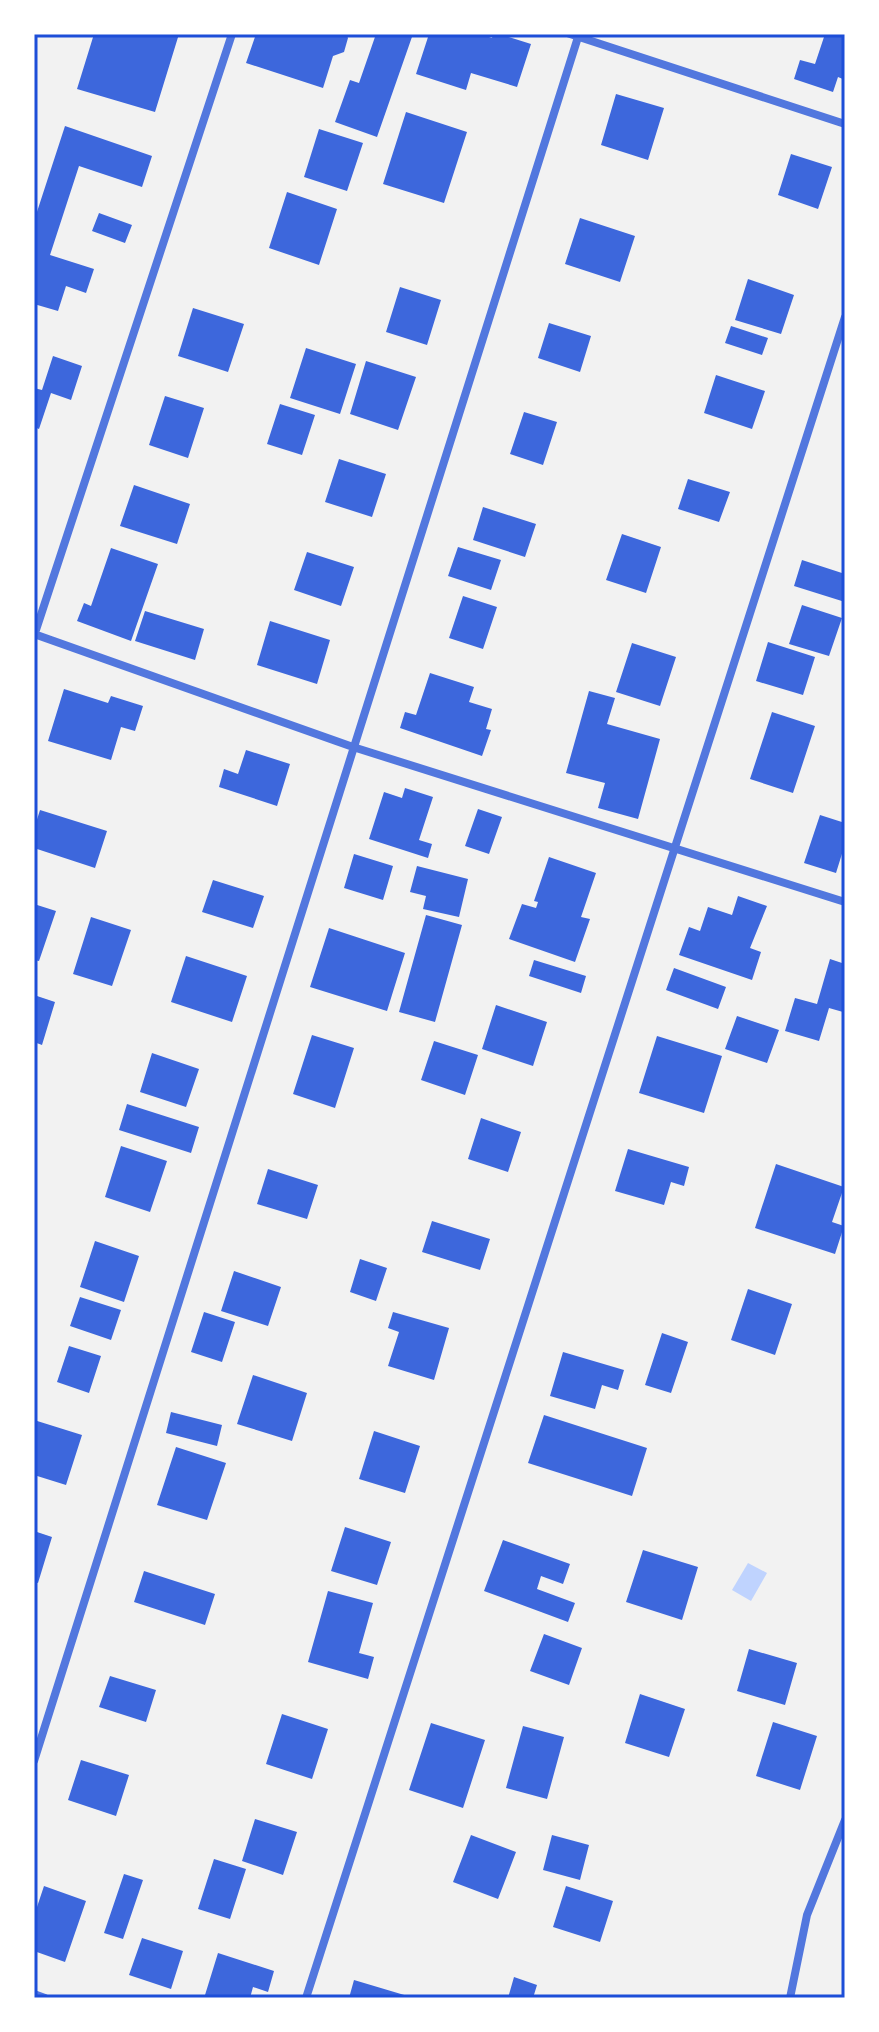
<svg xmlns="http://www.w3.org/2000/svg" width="879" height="2032" viewBox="0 0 879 2032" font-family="Roboto,sans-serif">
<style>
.water{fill:#bfd3fe}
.building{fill:#3d67dc}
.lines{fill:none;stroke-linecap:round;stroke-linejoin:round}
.minor{stroke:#5277de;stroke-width:8}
.neatline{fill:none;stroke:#1d4ed8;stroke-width:3}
</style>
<rect width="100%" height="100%" fill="#f2f2f2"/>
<path class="water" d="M 748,1563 L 767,1573 L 751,1601 L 732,1590 Z"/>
<path class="building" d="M 94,34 L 179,34 L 155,112 L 77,89 Z
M 256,34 L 346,34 L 348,38 L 344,52 L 333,56 L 323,88 L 246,63 Z
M 376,34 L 413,34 L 377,137 L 335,122 L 350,80 L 359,83 Z
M 429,34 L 480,34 L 492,38 L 493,34 L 499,34 L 531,44 L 517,87 L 471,73 L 466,90 L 416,74 Z
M 825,34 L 845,34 L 845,80 L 838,77 L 833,92 L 794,79 L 800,60 L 815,64 Z
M 616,94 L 664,108 L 648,160 L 601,145 Z
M 406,112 L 467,132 L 444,203 L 383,184 Z
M 65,126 L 152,156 L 142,187 L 79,166 L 50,255 L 94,269 L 86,293 L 66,286 L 58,311 L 34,304 L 34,221 Z
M 319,129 L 363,143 L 347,191 L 304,177 Z
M 791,154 L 832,167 L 818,209 L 778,195 Z
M 287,192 L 337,209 L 319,265 L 269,248 Z
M 99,213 L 132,225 L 125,243 L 92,231 Z
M 580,218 L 635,236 L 620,282 L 565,264 Z
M 748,279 L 794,295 L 781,334 L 735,320 Z
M 400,287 L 441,300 L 427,345 L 386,332 Z
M 193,308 L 244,324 L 228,372 L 178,356 Z
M 549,323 L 591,336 L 580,372 L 538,358 Z
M 731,326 L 768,338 L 762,355 L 725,343 Z
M 306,348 L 356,364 L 340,414 L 290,398 Z
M 53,356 L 82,366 L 71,400 L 51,393 L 39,429 L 34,427 L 34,388 L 42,390 Z
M 366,361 L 416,377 L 398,430 L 350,414 Z
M 716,375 L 765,391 L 752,429 L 704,413 Z
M 165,396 L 204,408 L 188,458 L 149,445 Z
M 280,404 L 315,415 L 302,455 L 267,444 Z
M 524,412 L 557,422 L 543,465 L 510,454 Z
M 339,459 L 386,474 L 372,517 L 325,502 Z
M 688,479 L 730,492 L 719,522 L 678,509 Z
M 134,485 L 190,504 L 177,544 L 120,526 Z
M 483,507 L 536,524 L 525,557 L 473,540 Z
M 622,534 L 661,547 L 646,593 L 606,580 Z
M 458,547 L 501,560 L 491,590 L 448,576 Z
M 111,548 L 158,564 L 131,641 L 77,621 L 84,603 L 91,606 Z
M 307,552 L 354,567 L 341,606 L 294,590 Z
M 802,560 L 845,574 L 845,602 L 794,586 Z
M 463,596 L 497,607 L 483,649 L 449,638 Z
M 802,605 L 842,618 L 829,656 L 789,644 Z
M 145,611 L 204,629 L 195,660 L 135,641 Z
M 270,621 L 330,640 L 317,684 L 257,665 Z
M 768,642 L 815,657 L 803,695 L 756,681 Z
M 632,643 L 676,657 L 660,706 L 616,692 Z
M 430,673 L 474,687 L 469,702 L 492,709 L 486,729 L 491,730 L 482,756 L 400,728 L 405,712 L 416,715 Z
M 64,689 L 108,703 L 111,696 L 143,706 L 135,731 L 121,727 L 111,760 L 48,741 Z
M 589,691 L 615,698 L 607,724 L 660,739 L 638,819 L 598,808 L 605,783 L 566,773 Z
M 772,712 L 815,726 L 793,793 L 750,779 Z
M 246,750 L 290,764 L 277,806 L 219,787 L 224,769 L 238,774 Z
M 405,788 L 433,797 L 419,840 L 432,844 L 428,858 L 369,839 L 384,792 L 402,798 Z
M 478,809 L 502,817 L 489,854 L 465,846 Z
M 40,810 L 107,831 L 95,868 L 34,848 L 34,829 Z
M 820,815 L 845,823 L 845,844 L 836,873 L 804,863 Z
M 354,854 L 393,866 L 383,900 L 344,888 Z
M 549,857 L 596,873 L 581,917 L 590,919 L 575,962 L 509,939 L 522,904 L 536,908 L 538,902 L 534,901 Z
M 417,866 L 468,879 L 459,917 L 423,909 L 426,896 L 410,892 Z
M 213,880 L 264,896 L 253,928 L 202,912 Z
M 738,896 L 767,906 L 750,948 L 761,952 L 752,980 L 679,955 L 689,927 L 700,931 L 708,907 L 732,915 Z
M 34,904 L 56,911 L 39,961 L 34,960 Z
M 426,915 L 462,925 L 435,1022 L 399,1012 Z
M 91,917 L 131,930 L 112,986 L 73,974 Z
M 329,928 L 405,953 L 387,1011 L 310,987 Z
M 186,956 L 247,976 L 232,1022 L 171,1002 Z
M 830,959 L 845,964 L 843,1012 L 829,1008 L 819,1041 L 785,1031 L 795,998 L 817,1004 Z
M 534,960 L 586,976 L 581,993 L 529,976 Z
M 674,968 L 726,987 L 718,1009 L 666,990 Z
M 34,995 L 55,1002 L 42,1045 L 34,1042 Z
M 496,1005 L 547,1022 L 533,1066 L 482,1049 Z
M 737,1016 L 779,1030 L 767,1063 L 725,1049 Z
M 312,1035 L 354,1048 L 335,1108 L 293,1094 Z
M 657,1036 L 722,1056 L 704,1113 L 639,1093 Z
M 434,1041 L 478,1055 L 465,1095 L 421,1080 Z
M 152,1053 L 199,1069 L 186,1107 L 140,1092 Z
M 127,1104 L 199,1127 L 191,1153 L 119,1130 Z
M 481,1118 L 521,1132 L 508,1172 L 468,1159 Z
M 121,1146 L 167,1161 L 150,1212 L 105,1197 Z
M 628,1149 L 689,1167 L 684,1186 L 671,1182 L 664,1205 L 615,1191 Z
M 776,1164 L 844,1187 L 832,1222 L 844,1226 L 835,1254 L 755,1228 Z
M 268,1169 L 318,1185 L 307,1219 L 257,1204 Z
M 432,1221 L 490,1239 L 480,1270 L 422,1252 Z
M 95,1241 L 139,1256 L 124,1302 L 80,1287 Z
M 360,1259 L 387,1268 L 376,1301 L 350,1292 Z
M 234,1271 L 281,1287 L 268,1326 L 221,1311 Z
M 748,1289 L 792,1304 L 775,1355 L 731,1340 Z
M 80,1297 L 121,1310 L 111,1340 L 70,1326 Z
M 204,1312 L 235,1322 L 222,1362 L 191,1352 Z
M 393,1312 L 449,1328 L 434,1380 L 388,1366 L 399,1332 L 388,1328 Z
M 662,1333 L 688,1342 L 671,1393 L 645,1385 Z
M 69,1346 L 101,1356 L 89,1393 L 57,1382 Z
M 563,1352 L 624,1370 L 618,1390 L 602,1385 L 595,1409 L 550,1396 Z
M 253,1375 L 307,1393 L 292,1441 L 237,1424 Z
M 171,1412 L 222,1425 L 217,1446 L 166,1433 Z
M 544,1415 L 647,1448 L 632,1496 L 528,1463 Z
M 34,1420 L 82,1435 L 66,1485 L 34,1475 Z
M 374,1431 L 420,1446 L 405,1493 L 359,1479 Z
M 176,1447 L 226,1463 L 207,1520 L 157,1505 Z
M 345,1527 L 391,1542 L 377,1585 L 331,1571 Z
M 34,1531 L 52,1537 L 38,1583 L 34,1582 Z
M 503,1540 L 570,1564 L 563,1584 L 541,1576 L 537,1589 L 575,1603 L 568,1622 L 484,1591 Z
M 643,1550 L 698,1567 L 682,1620 L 626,1602 Z
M 144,1571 L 215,1594 L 205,1625 L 134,1602 Z
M 328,1591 L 373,1603 L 359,1653 L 374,1657 L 368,1679 L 308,1662 Z
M 544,1634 L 582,1648 L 569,1685 L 530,1671 Z
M 749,1649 L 797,1663 L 785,1705 L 737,1691 Z
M 110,1676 L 156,1690 L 146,1722 L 99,1707 Z
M 640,1694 L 685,1709 L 669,1757 L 625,1743 Z
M 282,1714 L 328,1729 L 312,1779 L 266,1764 Z
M 773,1722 L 817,1736 L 800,1790 L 756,1776 Z
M 431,1723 L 485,1740 L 463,1808 L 409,1790 Z
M 523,1726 L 564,1737 L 547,1799 L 506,1788 Z
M 81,1760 L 129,1775 L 116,1816 L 68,1800 Z
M 255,1819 L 297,1832 L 283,1875 L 242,1861 Z
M 471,1835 L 516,1852 L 498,1899 L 453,1882 Z
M 552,1835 L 589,1845 L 580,1880 L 543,1870 Z
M 214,1859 L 246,1869 L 230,1919 L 198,1909 Z
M 124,1874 L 143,1880 L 123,1939 L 104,1933 Z
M 44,1886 L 86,1901 L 65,1962 L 34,1951 L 34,1916 Z
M 566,1886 L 613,1901 L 600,1942 L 553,1927 Z
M 142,1938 L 183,1951 L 171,1989 L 129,1975 Z
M 218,1953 L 274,1971 L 268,1992 L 253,1987 L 250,1998 L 205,1995 Z
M 514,1977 L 537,1985 L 533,1998 L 508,1998 Z
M 354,1980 L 411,1997 L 410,1998 L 349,1998 Z"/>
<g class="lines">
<path class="minor" d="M 570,34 L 845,124
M 34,634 L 353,747 L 845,902
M 34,636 L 232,34
M 34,1761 L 579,34
M 34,1994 L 45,1998
M 306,1998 L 845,317
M 790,1998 L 807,1915 L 845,1820"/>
</g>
<rect width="879" height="2032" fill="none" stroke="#ffffff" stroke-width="72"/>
<rect x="36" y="36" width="807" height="1960" class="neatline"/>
</svg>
